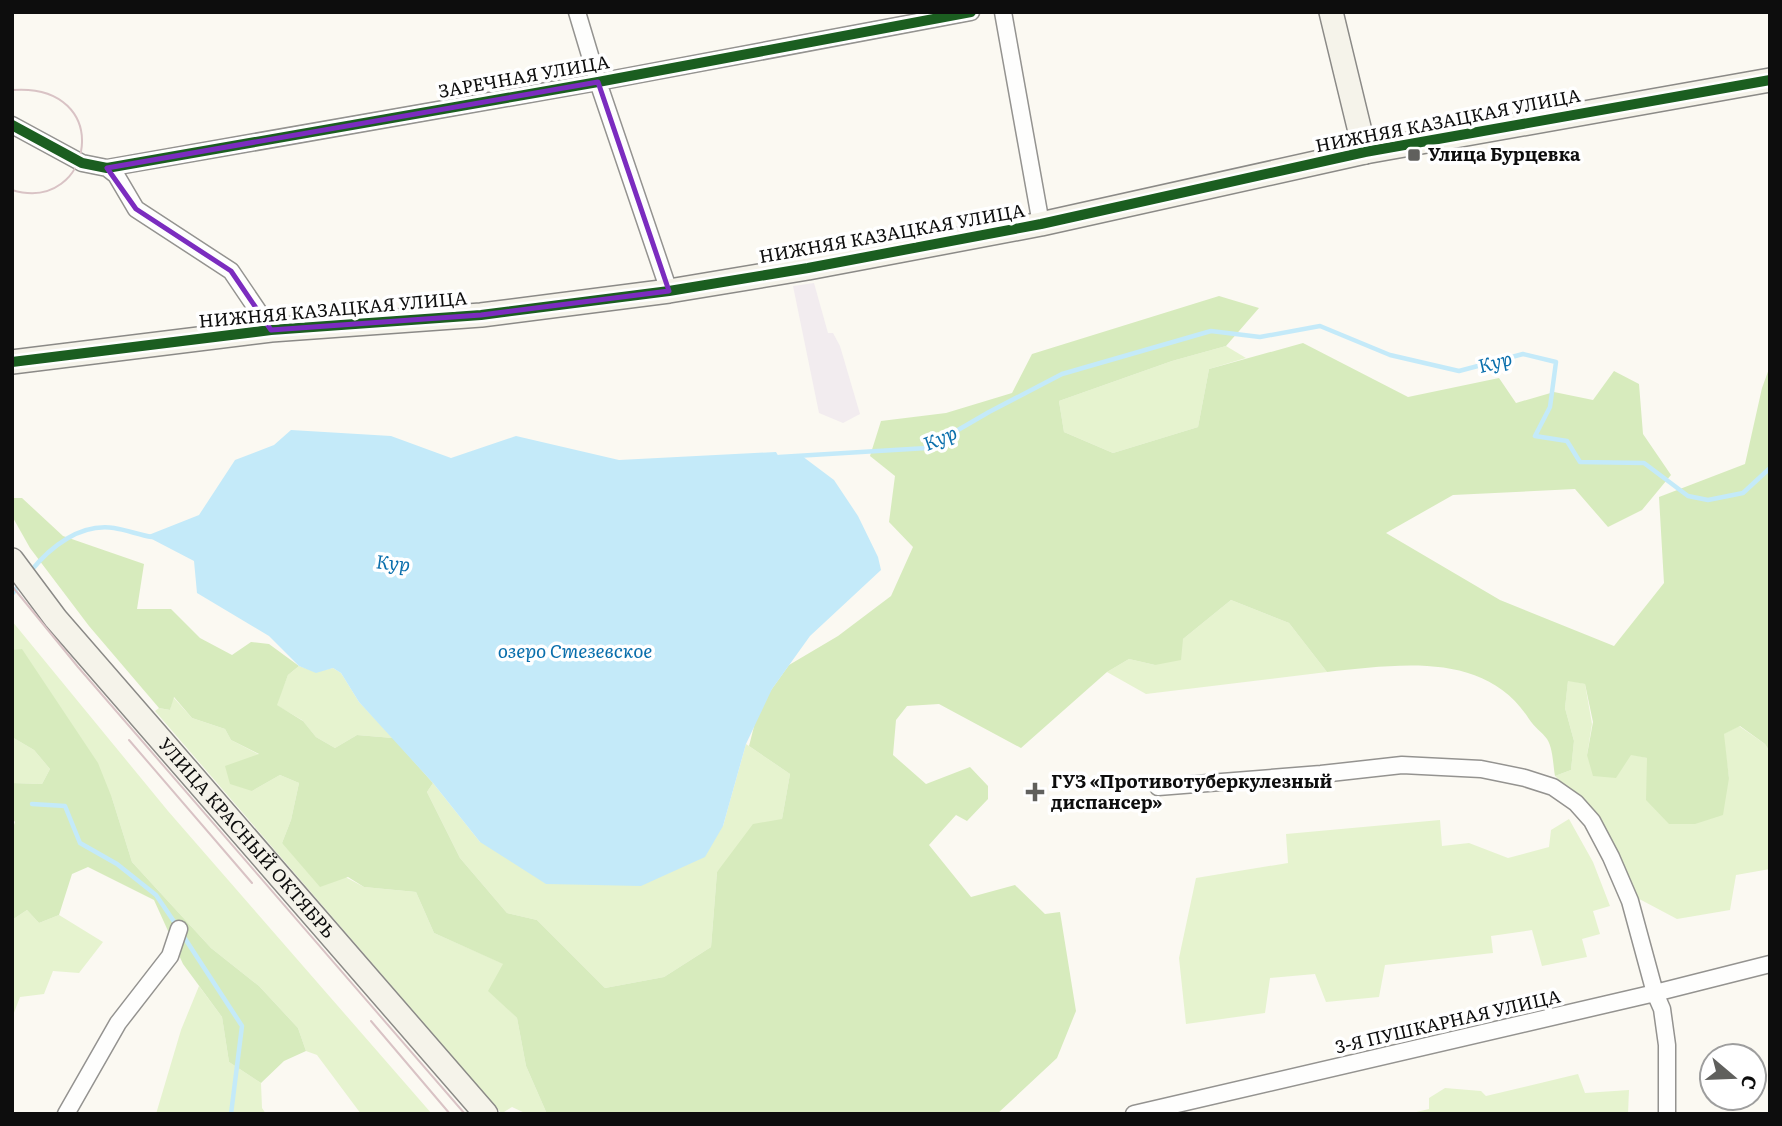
<svg xmlns="http://www.w3.org/2000/svg" width="1782" height="1126" viewBox="0 0 1782 1126" font-family="Literata,serif">
<style>
.industrial{fill:#f2ecef}
.green{fill:#e6f3cf}
.forest{fill:#d7ebbd}
.water{fill:#c4eaf9}
.lines{fill:none;stroke-linecap:round;stroke-linejoin:round}
.stream{stroke:#c4eaf9;stroke-width:4.5}
.street-casing{stroke:#949390;stroke-width:19}
.secondary-casing{stroke:#8b8a87;stroke-width:26}
.street{stroke:#fefefd;stroke-width:16}
.secondary{stroke:#f5f3ea;stroke-width:23}
.tram{stroke:#d9c3c5;stroke-width:2}
.cycleway-casing{stroke:#fff;stroke-width:15}
.cycleway{stroke:#1b5e20;stroke-width:10}
.marked{fill:none;stroke:#7b2cbf;stroke-width:5;stroke-linejoin:round}
.poi-dot{fill:#60605d;stroke:#fff;stroke-width:2.5}
.labels{text-anchor:middle;stroke-width:7;stroke-linejoin:round;paint-order:stroke}
.street-label{font-size:18px;fill:#0d0d0d;stroke:#fff}
.poi-label{font-size:18px;font-weight:bold;fill:#0d0d0d;stroke:#fff;text-anchor:start}
.water-label{font-size:19px;font-style:italic;fill:#0a6fac;stroke:#fff}
</style>
<rect width="100%" height="100%" fill="#fbf9f2"/>
<path class="industrial" d="M 814,283 L 828,333 L 833,333 L 840,346 L 860,414 L 843,423 L 819,413 L 793,286 Z"/>
<path class="green" d="M 1226,346 L 1246,358 L 1209,369 L 1198,427 L 1113,453 L 1064,432 L 1059,401 L 1172,361 Z
M 1231,600 L 1289,623 L 1327,672 L 1146,694 L 1107,672 L 1129,659 L 1155,665 L 1183,639 Z
M 12,621 L 168,811 L 432,1114 L 361,1114 L 317,1055 L 306,1051 L 298,1028 L 259,986 L 211,948 L 132,862 L 112,798 L 22,650 L 12,650 Z
M 299,666 L 316,672 L 333,668 L 341,673 L 359,702 L 393,738 L 357,735 L 335,748 L 316,737 L 302,720 L 276,705 L 288,675 Z
M 1568,680 L 1585,684 L 1592,724 L 1587,755 L 1631,754 L 1647,758 L 1647,800 L 1729,778 L 1723,734 L 1739,726 L 1765,744 L 1770,752 L 1770,869 L 1736,875 L 1730,910 L 1677,919 L 1628,893 L 1576,797 L 1555,776 L 1571,770 L 1574,741 L 1565,708 Z
M 173,697 L 192,718 L 225,729 L 231,740 L 260,755 L 252,791 L 280,775 L 299,783 L 291,820 L 282,843 L 364,887 L 416,892 L 434,933 L 504,964 L 489,991 L 517,1018 L 526,1066 L 547,1114 L 527,1114 L 512,1107 L 504,1112 L 506,1114 L 502,1114 L 155,711 L 159,708 L 170,710 Z
M 12,737 L 34,750 L 50,769 L 42,784 L 12,783 Z
M 746,744 L 790,774 L 782,819 L 717,872 L 711,947 L 664,977 L 605,988 L 537,920 L 507,913 L 460,858 L 427,792 L 433,783 L 480,842 L 723,826 Z
M 1569,819 L 1593,862 L 1610,906 L 1593,911 L 1600,934 L 1582,939 L 1587,957 L 1542,966 L 1532,930 L 1491,936 L 1493,953 L 1385,965 L 1379,997 L 1326,1002 L 1315,974 L 1270,978 L 1265,1013 L 1186,1024 L 1179,958 L 1196,878 L 1288,863 L 1286,834 L 1440,820 L 1442,846 L 1469,843 L 1508,858 L 1549,847 L 1551,830 Z
M 27,910 L 39,923 L 59,915 L 103,942 L 79,973 L 53,971 L 44,994 L 20,997 L 12,1018 L 12,920 Z
M 199,986 L 222,1017 L 229,1062 L 261,1083 L 262,1108 L 266,1114 L 156,1114 L 181,1030 Z
M 1578,1074 L 1585,1093 L 1629,1090 L 1628,1114 L 1408,1114 L 1429,1109 L 1429,1098 L 1445,1088 L 1481,1091 L 1486,1096 Z"/>
<path class="forest" d="M 1219,296 L 1259,308 L 1226,346 L 1172,361 L 1059,401 L 1064,432 L 1113,453 L 1198,427 L 1209,369 L 1303,343 L 1408,397 L 1499,378 L 1516,403 L 1554,392 L 1593,400 L 1614,371 L 1639,384 L 1643,434 L 1671,475 L 1642,510 L 1608,527 L 1575,489 L 1453,495 L 1386,533 L 1500,600 L 1614,646 L 1664,583 L 1659,497 L 1745,464 L 1762,388 L 1770,366 L 1770,752 L 1765,744 L 1740,726 L 1724,734 L 1729,778 L 1723,815 L 1695,824 L 1669,824 L 1646,800 L 1647,758 L 1631,755 L 1616,778 L 1593,776 L 1587,755 L 1593,722 L 1585,684 L 1568,681 L 1565,708 L 1574,741 L 1571,770 L 1555,776 C 1553,765 1553,748 1547,739 C 1542,732 1534,727 1529,719 C 1485,650 1397,665 1327,672 L 1289,623 L 1231,600 L 1183,639 L 1181,660 L 1155,665 L 1129,659 L 1107,672 L 1021,748 L 939,704 L 907,706 L 896,720 L 893,755 L 926,784 L 970,767 L 988,786 L 988,799 L 967,821 L 956,815 L 929,845 L 971,897 L 1015,885 L 1045,914 L 1060,912 L 1076,1011 L 1057,1058 L 997,1114 L 547,1114 L 526,1066 L 517,1018 L 488,991 L 503,964 L 434,933 L 416,892 L 364,887 L 348,877 L 320,887 L 282,843 L 291,820 L 299,783 L 280,775 L 252,791 L 230,784 L 225,766 L 259,754 L 231,740 L 225,729 L 192,718 L 174,697 L 170,710 L 159,708 L 89,626 L 30,548 L 12,516 L 12,498 L 22,498 L 63,536 L 144,564 L 137,609 L 171,609 L 200,638 L 232,655 L 251,642 L 269,644 L 299,666 L 288,675 L 277,705 L 303,721 L 316,737 L 335,748 L 357,735 L 393,738 L 433,783 L 427,792 L 460,858 L 507,913 L 537,920 L 605,988 L 664,977 L 711,947 L 717,872 L 753,824 L 782,819 L 790,774 L 749,746 L 759,707 L 789,665 L 838,636 L 891,596 L 913,547 L 889,522 L 895,476 L 870,456 L 881,421 L 946,413 L 1012,393 L 1032,354 Z
M 22,649 L 98,763 L 112,798 L 132,862 L 211,948 L 259,986 L 298,1028 L 306,1051 L 284,1061 L 261,1083 L 229,1062 L 222,1017 L 183,964 L 154,900 L 88,867 L 72,874 L 59,915 L 39,923 L 27,910 L 12,920 L 12,831 L 15,822 L 12,818 L 12,783 L 42,784 L 50,769 L 34,750 L 12,737 L 12,650 Z"/>
<path class="water" d="M 291,430 L 391,436 L 451,458 L 516,436 L 619,460 L 776,452 L 779,457 L 802,456 L 834,480 L 858,516 L 878,557 L 881,570 L 810,636 L 772,689 L 746,744 L 723,826 L 705,857 L 641,886 L 546,884 L 480,842 L 433,783 L 359,702 L 341,673 L 333,668 L 316,673 L 299,666 L 269,636 L 197,593 L 194,561 L 146,536 L 199,515 L 235,460 L 274,445 Z"/>
<g class="lines">
<path class="stream" d="M 776,459 L 779,457 L 927,448 L 989,412 L 1062,374 L 1211,331 L 1260,337 L 1320,326 L 1390,355 L 1459,371 L 1523,354 L 1556,362 L 1550,407 L 1535,436 L 1567,441 L 1580,462 L 1644,463 L 1688,496 L 1708,500 L 1743,493 L 1770,468
M 30,572 C 50,547 80,523 114,528 C 127,530 139,535 152,537
M 12,594 L 20,584
M 32,804 L 65,806 L 80,843 L 117,864 L 156,895 L 177,926
M 182,934 L 242,1026 L 231,1114"/>
<defs>
<path id="street" d="M 577,12 L 598,82 L 669,291
M 1003,12 L 1041,224
M 12,125 L 82,163 L 107,168 L 598,82 L 971,12
M 107,168 L 116,175 L 136,209 L 231,271 L 271,330
M 1158,787 L 1321,774 L 1402,765 L 1481,769 L 1525,778 L 1553,787 L 1576,803 L 1592,821 L 1611,857 L 1630,901 L 1655,993 L 1662,1009 L 1667,1045 L 1667,1114
M 66,1114 L 118,1023 L 170,956 L 179,929
M 1134,1114 L 1655,993 L 1770,964"/>
<g id="secondary">
<path d="M 1331,12 L 1365,152"/>
<path d="M 12,362 L 271,330 L 481,315 L 669,291 L 808,268 L 1041,224 L 1365,152 L 1770,80"/>
<path id="s1" d="M 12,560 L 56,619 L 486,1114"/>
</g>
</defs>
<use href="#street" class="street-casing"/>
<use href="#secondary" class="secondary-casing"/>
<use href="#street" class="street"/>
<use href="#secondary" class="secondary"/>
<path class="tram" d="M 12,90 C 116,82 94,215 12,190
M 12,586 L 78,667 L 465,1114
M 129,740 L 252,883
M 371,1021 L 450,1114"/>
<defs>
<path id="cycleway" d="M 12,125 L 82,163 L 107,168 L 598,82 L 971,12
M 12,362 L 271,330 L 481,315 L 669,291 L 808,268 L 1041,224 L 1365,152 L 1770,80"/>
</defs>
<use href="#cycleway" class="cycleway-casing"/>
<use href="#cycleway" class="cycleway"/>
</g>
<path class="marked" d="M 598,82 L 669,291 L 481,315 L 271,330 L 231,271 L 136,209 L 107,168 Z"/>
<g class="poi-dot">
<rect x="1407" y="148" width="14" height="14" rx="3.5"/>
<path d="M1031.5 781.5h7v7h7v7h-7v7h-7v-7h-7v-7h7z"/>
</g>
<g class="labels">
<g class="street-label">
<text transform="translate(524 77) rotate(-10)" y="6">ЗАРЕЧНАЯ УЛИЦА</text>
<text transform="translate(1448 121) rotate(-11)" y="6">НИЖНЯЯ КАЗАЦКАЯ УЛИЦА</text>
<text transform="translate(892 234) rotate(-10)" y="6">НИЖНЯЯ КАЗАЦКАЯ УЛИЦА</text>
<text transform="translate(333 310) rotate(-5)" y="6">НИЖНЯЯ КАЗАЦКАЯ УЛИЦА</text>
<text dy="6" stroke="none"><textPath href="#s1" startOffset="364">УЛИЦА КРАСНЫЙ ОКТЯБРЬ</textPath></text>
<text transform="translate(1448 1022) rotate(-13)" y="6">3-Я ПУШКАРНАЯ УЛИЦА</text>
</g>
<g class="poi-label">
<text x="1428" y="161">Улица Бурцевка</text>
<text x="1051" y="788">ГУЗ «Противотуберкулезный<tspan x="1051" dy="21">диспансер»</tspan></text>
</g>
<g class="water-label">
<text transform="translate(1495 362) rotate(-15)" y="7">Кур</text>
<text transform="translate(940 438) rotate(-23)" y="7">Кур</text>
<text transform="translate(393 563) rotate(6)" y="7">Кур</text>
<text x="575" y="658">озеро Стезевское</text>
</g>
</g>
<rect width="1782" height="1126" fill="none" stroke="#0d0d0d" stroke-width="28"/>
<g transform="translate(1733 1077) rotate(109)"><circle r="33" fill="#ffffff" stroke="#9e9e9e" stroke-width="2"/>
<path d="M0-5L12 26L0 18L-12 26Z" fill="#60605d"/>
<text y="-10" font-size="19" font-weight="bold" text-anchor="middle" fill="#0d0d0d">С</text>
</g>
</svg>
